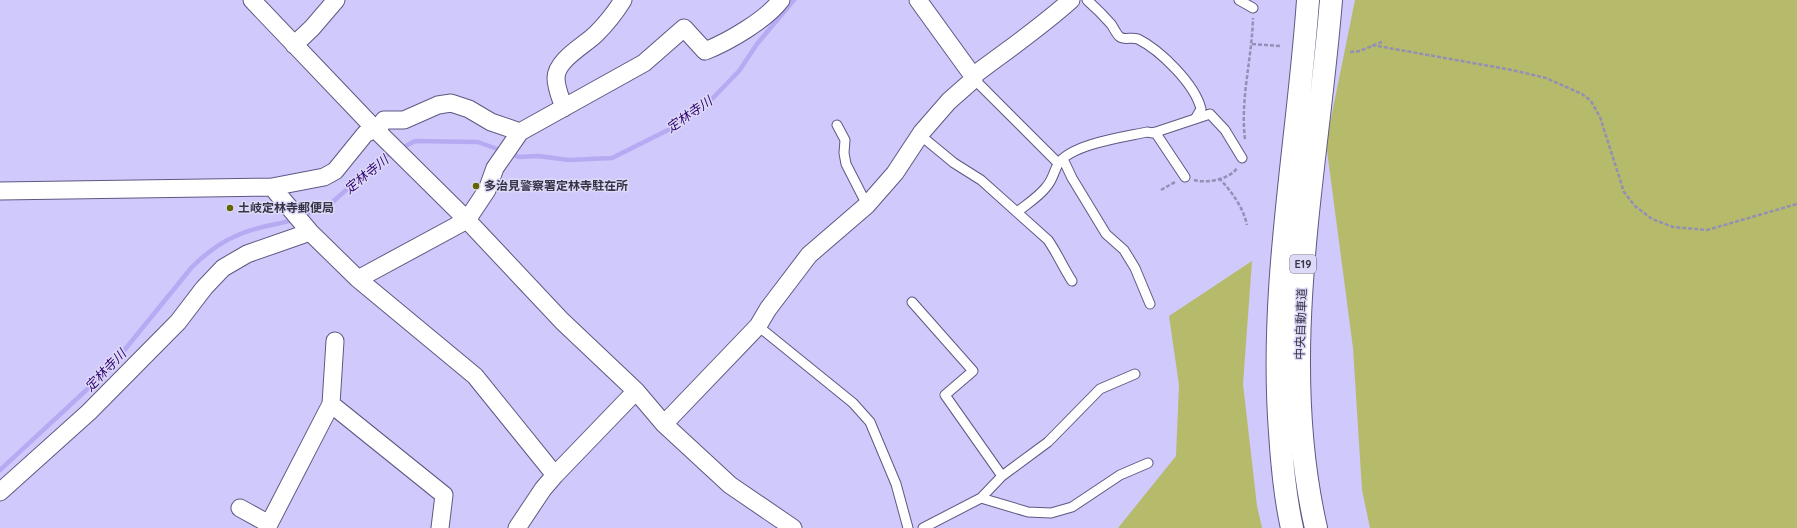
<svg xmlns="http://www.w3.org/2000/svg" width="1797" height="528" viewBox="0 0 1797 528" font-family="Quicksand,'Noto Sans JP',sans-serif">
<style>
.green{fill:#b6ba6b}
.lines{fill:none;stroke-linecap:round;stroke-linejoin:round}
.stream{stroke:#b6aaf3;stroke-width:4.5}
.lane-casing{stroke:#5f5882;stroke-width:11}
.street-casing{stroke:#5f5882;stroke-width:19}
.highway-casing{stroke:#5f5882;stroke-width:24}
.path{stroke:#948fb5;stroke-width:2.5;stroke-dasharray:4 2;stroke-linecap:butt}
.lane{stroke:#fff;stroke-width:9}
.street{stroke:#fff;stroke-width:17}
.highway{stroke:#fff;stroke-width:22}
.poi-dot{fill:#636500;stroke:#dddaf7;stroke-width:1.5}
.labels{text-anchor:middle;stroke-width:3;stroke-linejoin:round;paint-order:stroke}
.shield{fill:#dddaf7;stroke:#69667c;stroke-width:1}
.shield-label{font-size:11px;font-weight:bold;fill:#373447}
.poi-label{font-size:12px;font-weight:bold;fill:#373447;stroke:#dddaf7;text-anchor:start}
.street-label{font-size:12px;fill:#373447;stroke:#dddaf7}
.water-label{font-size:13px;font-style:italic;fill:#330472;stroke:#dddaf7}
</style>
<rect width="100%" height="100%" fill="#d0c9fb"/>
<path class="green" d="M 1355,0 L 1797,0 L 1797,528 L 1370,528 L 1362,490 L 1353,348 L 1326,143 Z
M 1252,261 L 1243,384 L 1257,506 L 1262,528 L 1118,528 L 1176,456 L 1179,385 L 1169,316 Z"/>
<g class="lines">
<path class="stream" d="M 400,149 L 415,141 L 478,142 L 503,151
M 510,154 L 519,157 L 538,156 L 569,160 L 612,158 L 672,128 L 713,98 L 739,71 L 757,44 L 794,0
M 302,216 L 329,205 L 385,156 L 393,152
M 0,470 L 109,369 L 192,267 C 210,249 233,234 259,228 C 271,224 283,224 295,219"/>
<defs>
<path id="lane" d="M 1087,0 C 1095,7 1103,15 1111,24 C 1114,28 1116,34 1120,37 C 1124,40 1132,37 1138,39 C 1160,50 1195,84 1201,109 L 1195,119
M 1239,0 L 1253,8
M 974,79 L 1058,163
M 837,125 L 845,140 L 844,153 L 846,164 L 867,205
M 1155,132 L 1185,177
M 920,135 L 954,163 L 981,180 L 1048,240 C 1057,253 1063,267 1072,281
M 1063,159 L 1072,178 L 1106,234 L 1124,250 L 1135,268 L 1150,304
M 1017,212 C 1027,204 1040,196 1047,186 C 1053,179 1054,171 1058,164 C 1071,144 1124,137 1147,132 L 1153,133 L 1210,114 L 1225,130 L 1242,158
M 912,302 L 973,371 L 945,395 L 1002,476 L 981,498 L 923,528
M 758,326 L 853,403 L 870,422 L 896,484 L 908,528
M 1002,476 L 1048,442 L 1100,389 L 1135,374
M 981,498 L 1028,512 L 1051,513 L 1072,507 L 1120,475 L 1148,463"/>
<path id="street" d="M 252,0 L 375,129 L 467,220 L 562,321 L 636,391 L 664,424 L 730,485 L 793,528
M 918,0 L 973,76
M 294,45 L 312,28 L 336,0
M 564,108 C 561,99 556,88 556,78 C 556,60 585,45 596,34 C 607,23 615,13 623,0
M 272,187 L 310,232 L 358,279 L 475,376 L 555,475
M 0,191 L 272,187 L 324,177 L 335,171 L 365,134 L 380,126 L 384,120 L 404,120 L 438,105 L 451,103 L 469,109 L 491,122 L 520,132
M 358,279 L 467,220 L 487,190 L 495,168 L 520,132 L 644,63 L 684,28 L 705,51 C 728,42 766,20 781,0
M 335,341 L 331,404 L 444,495 L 440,528
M 664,424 L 758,326 L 768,309 L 809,255 L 867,205 L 895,173 L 922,132 L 949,101 L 974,79 L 973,76 C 1006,51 1040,28 1071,0
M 0,492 L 89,412 L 178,322 L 204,288 L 223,268 L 247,254 L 310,232
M 240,508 L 269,524 L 331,404
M 517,528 L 543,489 L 555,475 L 636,391"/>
<path id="highway" d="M 1292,528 C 1285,497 1282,464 1280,432 C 1269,287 1298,144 1308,0
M 1316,528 C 1276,354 1317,174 1331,0"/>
</defs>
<use href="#lane" class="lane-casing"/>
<use href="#street" class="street-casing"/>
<use href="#highway" class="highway-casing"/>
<path class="path" d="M 1252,44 L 1280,46
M 1372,45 L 1512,70 L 1546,78 L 1582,94 L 1591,101 L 1600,117 L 1624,192 L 1635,206 L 1652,219 L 1673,227 L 1707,230 L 1797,204
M 1350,52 L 1360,51 L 1384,41
M 1245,139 C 1240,100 1252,58 1253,18
M 1219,178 C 1232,192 1243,207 1247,225
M 1194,180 C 1207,184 1230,179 1237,168
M 1161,190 L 1175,182"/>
<use href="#lane" class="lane"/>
<use href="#street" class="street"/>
<use href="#highway" class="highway"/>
</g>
<g class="poi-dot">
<circle cx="476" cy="186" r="4"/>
<circle cx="230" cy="208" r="4"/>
</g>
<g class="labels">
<rect class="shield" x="1290" y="255" width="26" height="18" rx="3"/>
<g class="shield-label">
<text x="1303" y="268">E19</text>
</g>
<g class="poi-label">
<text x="484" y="190">多治見警察署定林寺駐在所</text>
<text x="238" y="212">土岐定林寺郵便局</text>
</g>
<g class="street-label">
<text transform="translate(1301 324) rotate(-88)" y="4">中央自動車道</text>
</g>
<g class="water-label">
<text transform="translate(689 114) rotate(-35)" y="5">定林寺川</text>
<text transform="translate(366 174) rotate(-39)" y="5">定林寺川</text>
<text transform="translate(105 370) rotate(-46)" y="5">定林寺川</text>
</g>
</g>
</svg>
